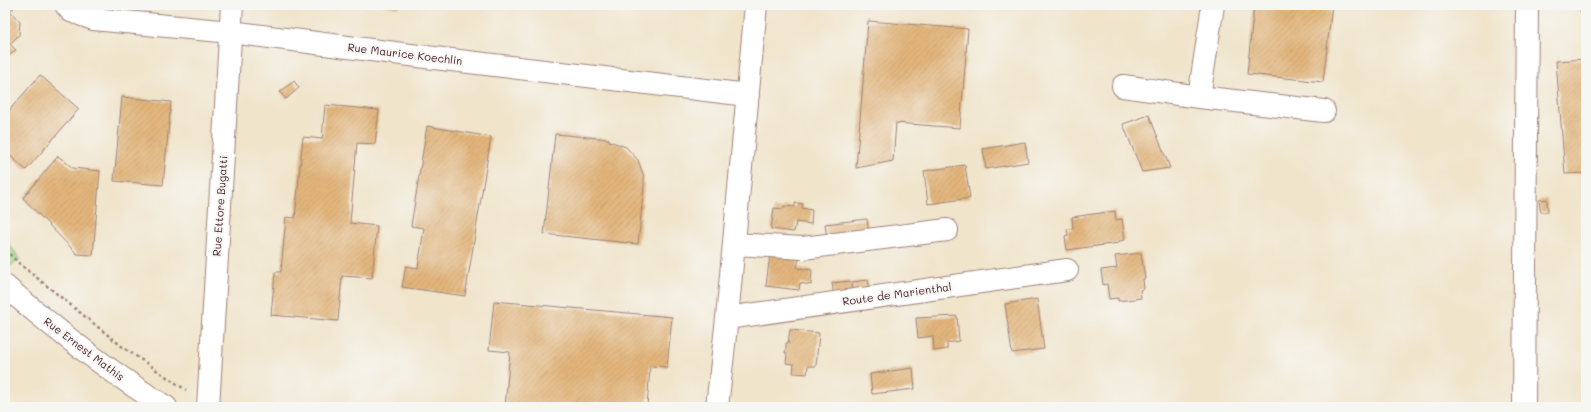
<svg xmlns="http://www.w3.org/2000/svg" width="1591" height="412" viewBox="0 0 1591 412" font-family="Mali,sans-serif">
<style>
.grass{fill:url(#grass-tufts);stroke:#787e5c}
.building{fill:url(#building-hatch)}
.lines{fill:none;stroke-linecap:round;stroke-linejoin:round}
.minor-casing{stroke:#9d827a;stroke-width:24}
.major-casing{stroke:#9d827a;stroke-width:24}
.path{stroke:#9d827a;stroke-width:2.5;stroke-dasharray:3 3;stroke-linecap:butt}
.minor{stroke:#fff;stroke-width:22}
.major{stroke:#fff;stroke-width:22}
.labels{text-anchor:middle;stroke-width:4;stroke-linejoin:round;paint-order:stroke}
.street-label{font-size:11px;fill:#4a1f2b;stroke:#f6f6f2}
</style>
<defs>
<pattern id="grass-tufts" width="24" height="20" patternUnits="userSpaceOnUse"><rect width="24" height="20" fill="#a7dc8c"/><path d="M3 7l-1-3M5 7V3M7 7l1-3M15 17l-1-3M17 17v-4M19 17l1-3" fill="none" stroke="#91bc79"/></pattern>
<pattern id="building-hatch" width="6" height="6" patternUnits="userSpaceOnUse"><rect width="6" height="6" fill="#e2b57b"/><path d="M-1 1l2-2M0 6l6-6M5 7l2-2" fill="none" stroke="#c39b6a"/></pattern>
</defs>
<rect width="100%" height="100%" fill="#f6f6f2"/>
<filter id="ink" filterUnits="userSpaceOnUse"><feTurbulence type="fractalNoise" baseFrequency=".025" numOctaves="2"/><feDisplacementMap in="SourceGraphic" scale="8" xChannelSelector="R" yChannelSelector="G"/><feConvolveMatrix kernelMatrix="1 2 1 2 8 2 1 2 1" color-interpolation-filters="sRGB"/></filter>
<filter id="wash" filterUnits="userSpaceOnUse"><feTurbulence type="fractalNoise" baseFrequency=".012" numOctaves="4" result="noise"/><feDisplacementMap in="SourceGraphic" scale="16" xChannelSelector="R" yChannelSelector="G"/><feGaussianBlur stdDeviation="0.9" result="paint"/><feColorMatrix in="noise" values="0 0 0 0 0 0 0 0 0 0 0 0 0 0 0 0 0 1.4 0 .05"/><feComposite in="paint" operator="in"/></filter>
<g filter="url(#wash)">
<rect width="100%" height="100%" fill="#f0e4ca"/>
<path class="grass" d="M 5,239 L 20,259 L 5,269 Z"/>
<g id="blocks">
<path class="building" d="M 5,5 L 17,5 L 10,11 L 20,22 L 19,35 L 10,44 L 16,50 L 5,59 Z
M 380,5 L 400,5 L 399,8 Z
M 1254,5 L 1332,5 L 1323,82 L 1247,74 Z
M 1580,5 L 1586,5 L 1586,12 L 1581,13 Z
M 868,21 L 968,29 L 960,128 L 896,123 L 893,161 L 856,168 Z
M 1586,59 L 1586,173 L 1565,174 L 1556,61 Z
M 40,75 L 79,109 L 26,170 L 5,151 L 5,115 Z
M 294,81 L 299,88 L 286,99 L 280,92 Z
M 122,97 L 171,102 L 163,185 L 114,181 Z
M 325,105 L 379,110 L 375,144 L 357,143 L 350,223 L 377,226 L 372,278 L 342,276 L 338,321 L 271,315 L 275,272 L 280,272 L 281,271 L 286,217 L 295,218 L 303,137 L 322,139 Z
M 1149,115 L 1170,168 L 1142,172 L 1123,124 Z
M 427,126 L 491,137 L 465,296 L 402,287 L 406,266 L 418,268 L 424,228 L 411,226 Z
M 555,134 L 609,139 L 609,141 L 626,147 L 638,160 L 644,177 L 644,186 L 638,244 L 544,234 Z
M 1025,142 L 1028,162 L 986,169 L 983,149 Z
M 58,156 L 73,168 L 100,171 L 93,255 L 77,254 L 23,198 Z
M 965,165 L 970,198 L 928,204 L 924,171 Z
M 1547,199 L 1548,212 L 1541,212 L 1539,200 Z
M 795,203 L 803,204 L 802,208 L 812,210 L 811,224 L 796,222 L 794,232 L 771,229 L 774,208 L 783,209 L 784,206 L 795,207 Z
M 1115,211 L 1116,220 L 1122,219 L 1125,240 L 1119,241 L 1119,243 L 1067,250 L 1065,236 L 1068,235 L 1067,229 L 1073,228 L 1072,217 Z
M 867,219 L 869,234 L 827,239 L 825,224 Z
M 1141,253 L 1145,279 L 1143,279 L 1144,289 L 1140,290 L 1141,298 L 1118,301 L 1118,298 L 1109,299 L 1107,284 L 1103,285 L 1101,270 L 1117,268 L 1115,256 Z
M 770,254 L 799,258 L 797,268 L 812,270 L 811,285 L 800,283 L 799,290 L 766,286 Z
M 868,280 L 870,291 L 854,294 L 852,282 Z
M 850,281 L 852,294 L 834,296 L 832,283 Z
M 1037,299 L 1044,349 L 1012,353 L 1005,304 Z
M 494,301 L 672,317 L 667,367 L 650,366 L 647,407 L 505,407 L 510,352 L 489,350 Z
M 957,316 L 959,341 L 947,343 L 947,349 L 934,351 L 933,336 L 918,338 L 916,318 Z
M 790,330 L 819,333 L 816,366 L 808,366 L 807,374 L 793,373 L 794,364 L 786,363 L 787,353 L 785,353 L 786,348 L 786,343 L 788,343 Z
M 913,368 L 915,389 L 872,394 L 870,374 Z"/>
</g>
</g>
<g filter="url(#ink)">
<use href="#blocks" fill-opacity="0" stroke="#9d827a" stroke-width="1"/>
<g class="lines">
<defs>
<path id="minor" d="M 66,5 L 71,11 L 93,19 L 231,32 L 426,57 L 748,95
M 1213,5 L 1199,97 L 1324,111
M 1123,86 L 1199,97
M 734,244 L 803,248 L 947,230
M 727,318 L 1067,270
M 208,407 L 232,5
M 717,407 L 727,318 L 756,5
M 1524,407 L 1527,5"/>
<path id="major" d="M 5,286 C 56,330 109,372 166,407"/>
</defs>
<use href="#minor" class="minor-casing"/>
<use href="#major" class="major-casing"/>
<path class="path" d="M 5,250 L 21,265 L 124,348 L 186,390"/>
<use href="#minor" class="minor"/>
<use href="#major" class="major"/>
</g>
</g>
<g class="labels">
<g class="street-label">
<text transform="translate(405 54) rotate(7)" y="4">Rue Maurice Koechlin</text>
<text transform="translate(220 206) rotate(-86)" y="4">Rue Ettore Bugatti</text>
<text transform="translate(897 294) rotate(-8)" y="4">Route de Marienthal</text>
<text transform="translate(84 349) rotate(37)" y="4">Rue Ernest Mathis</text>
</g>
</g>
<rect width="1591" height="412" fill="none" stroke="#f6f6f2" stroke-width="20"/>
</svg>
